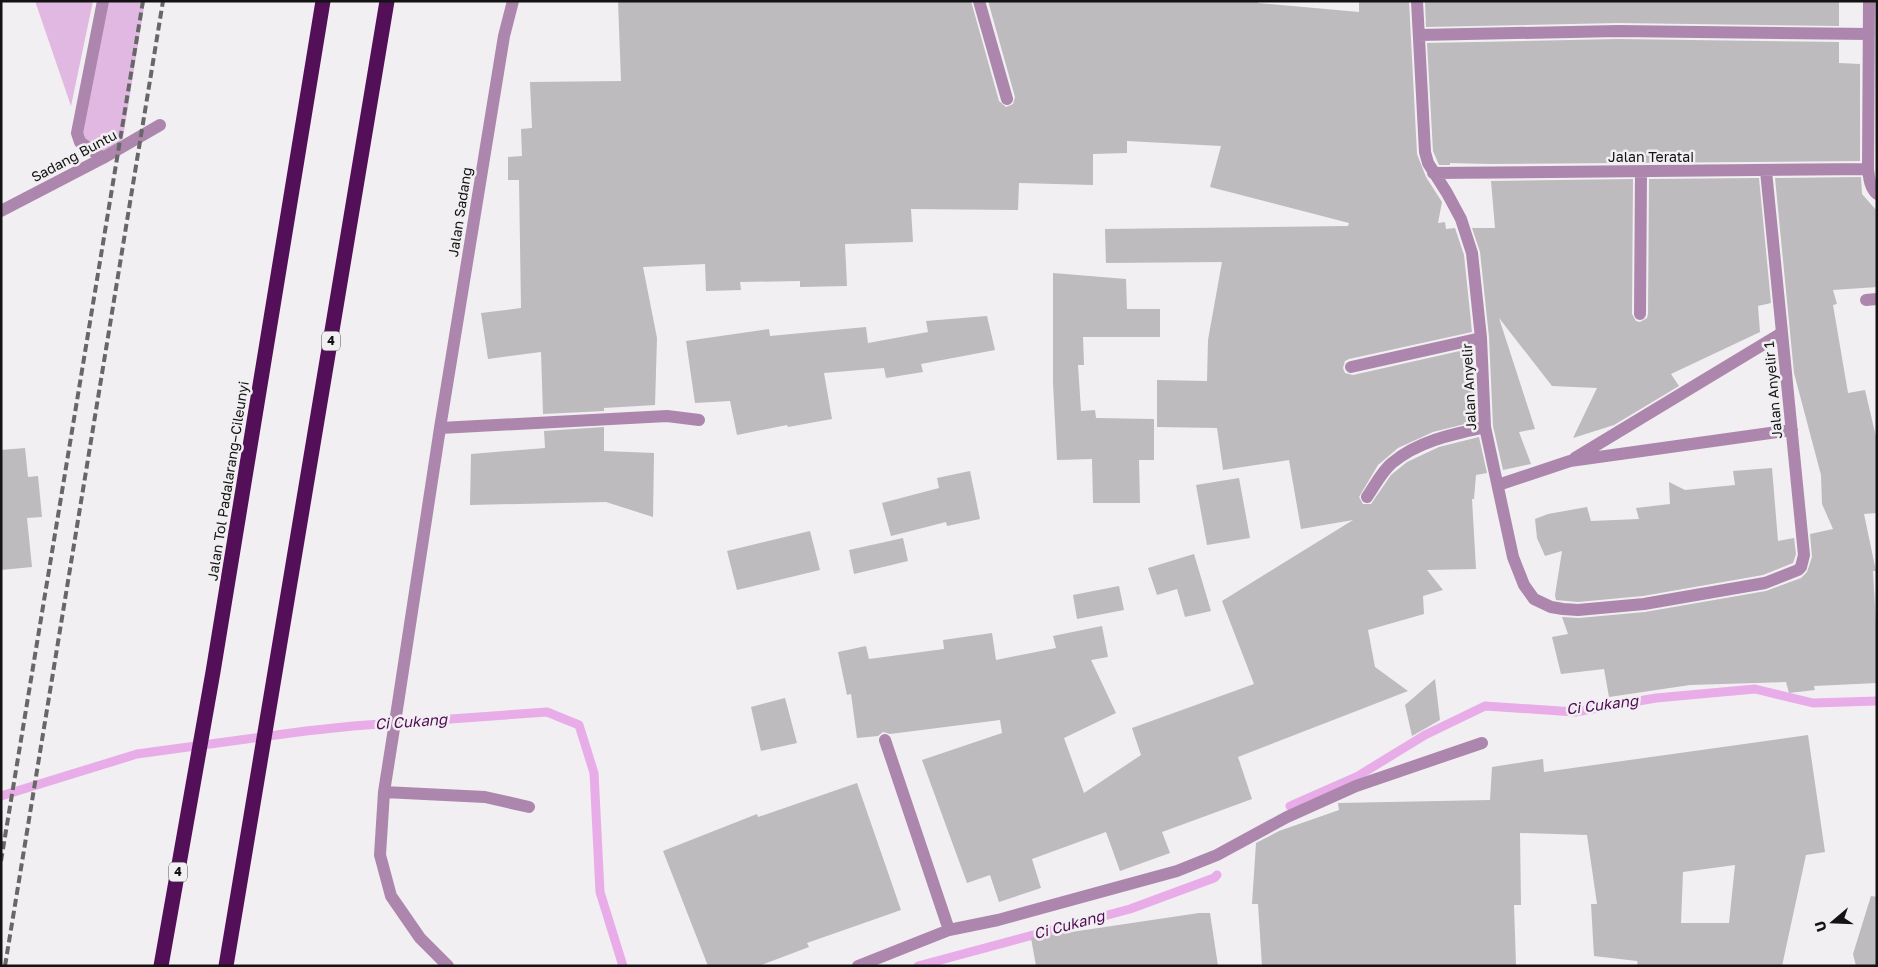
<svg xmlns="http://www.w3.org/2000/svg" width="1878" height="967" viewBox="0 0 1878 967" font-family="'Golos Text',sans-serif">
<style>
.green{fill:#e1b8e2}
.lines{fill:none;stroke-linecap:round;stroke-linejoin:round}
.stream{stroke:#e8ade9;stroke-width:9}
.building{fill:#bdbbbd;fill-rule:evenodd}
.minor{stroke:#ad86ae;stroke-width:12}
.highway{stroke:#530f57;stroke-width:15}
.rail{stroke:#686768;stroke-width:4;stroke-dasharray:8 4;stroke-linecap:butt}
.labels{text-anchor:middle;stroke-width:5;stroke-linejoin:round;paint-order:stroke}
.shield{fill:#f1eff1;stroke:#565556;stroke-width:1}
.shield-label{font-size:12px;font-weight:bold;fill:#131313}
.street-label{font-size:14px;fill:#131313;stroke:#f1eff1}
.water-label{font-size:15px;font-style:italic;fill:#510a55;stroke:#f1eff1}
</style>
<rect width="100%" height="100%" fill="#f1eff1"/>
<path class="green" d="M 35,1 L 93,1 L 71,106 Z
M 103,1 L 145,1 L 123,138 L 103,158 L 80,142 Z"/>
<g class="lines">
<path class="stream" d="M 1,796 L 137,754 L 306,731 L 353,726 L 547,712 L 579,725 L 594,773 L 600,892 L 623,966
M 1290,806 L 1358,776 L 1425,735 L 1485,706 L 1575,712 L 1656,698 L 1755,689 L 1813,703 L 1877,701
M 918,966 L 1130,909 L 1214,878 L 1217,875"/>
</g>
<path class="building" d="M 618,1 L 971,1 L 999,101 L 1006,107 L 1013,104 L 1015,97 L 988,1 L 1258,1 L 1258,3 L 1359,12 L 1359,1 L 1409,1 L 1417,154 L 1426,177 L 1442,202 L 1438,223 L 1445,222 L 1446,229 L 1455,228 L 1464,255 L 1472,332 L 1349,359 L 1345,361 L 1343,368 L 1345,373 L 1353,375 L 1473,348 L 1477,421 L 1433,432 L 1398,448 L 1378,465 L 1359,497 L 1363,504 L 1371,504 L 1391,475 L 1407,462 L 1439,447 L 1479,437 L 1487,473 L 1476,475 L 1474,499 L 1472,499 L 1476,569 L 1427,570 L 1443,590 L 1423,596 L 1424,614 L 1368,630 L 1375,667 L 1408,691 L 1238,757 L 1252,799 L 1162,832 L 1170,853 L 1120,871 L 1106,832 L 1032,859 L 1041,888 L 999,902 L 990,875 L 967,883 L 922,760 L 1002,733 L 1000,720 L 890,734 L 883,732 L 878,736 L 857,738 L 851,694 L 847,695 L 838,652 L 866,646 L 869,659 L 944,649 L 943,640 L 992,633 L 996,660 L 1056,648 L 1053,636 L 1102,626 L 1108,657 L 1091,660 L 1116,713 L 1064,738 L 1084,793 L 1141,755 L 1132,728 L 1254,684 L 1222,601 L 1353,520 L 1301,529 L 1289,460 L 1223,470 L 1217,428 L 1157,427 L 1157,380 L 1207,381 L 1208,340 L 1222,262 L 1106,263 L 1105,229 L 1348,226 L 1349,223 L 1210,187 L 1221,146 L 1127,141 L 1127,153 L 1093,154 L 1093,185 L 1019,183 L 1018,210 L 911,209 L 913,242 L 845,244 L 847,286 L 800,287 L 800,281 L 740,282 L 741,290 L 706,291 L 705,264 L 643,267 L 657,338 L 655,405 L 604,408 L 604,411 L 543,414 L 541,352 L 488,359 L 481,313 L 521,308 L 519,180 L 508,180 L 508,157 L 522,156 L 521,129 L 532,128 L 530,82 L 621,81 Z
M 1425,1 L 1839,1 L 1839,26 L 1618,23 L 1426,27 Z
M 1618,39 L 1839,42 L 1839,63 L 1860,64 L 1860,161 L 1490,164 L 1450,163 L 1450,165 L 1439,165 L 1433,151 L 1427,43 Z
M 1861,177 L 1862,194 L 1877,211 L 1877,287 L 1833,290 L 1837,304 L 1833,305 L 1848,393 L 1865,390 L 1877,441 L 1877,513 L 1864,514 L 1876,571 L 1873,571 L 1877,643 L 1877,683 L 1814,686 L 1815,690 L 1789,693 L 1786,682 L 1690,685 L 1609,697 L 1604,669 L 1561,674 L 1552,637 L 1568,634 L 1562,617 L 1579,618 L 1645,612 L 1766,591 L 1801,578 L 1807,572 L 1812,557 L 1810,534 L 1833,529 L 1822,504 L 1821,475 L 1794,373 L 1775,178 Z
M 1759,178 L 1771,303 L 1758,306 L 1760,332 L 1671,374 L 1679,386 L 1614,425 L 1573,438 L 1597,388 L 1552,386 L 1499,318 L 1535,429 L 1519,432 L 1531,464 L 1503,470 L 1493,426 L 1489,337 L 1480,252 L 1472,228 L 1495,228 L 1491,181 L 1633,179 L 1632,314 L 1636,321 L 1640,322 L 1647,318 L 1648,314 L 1649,179 Z
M 1053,273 L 1126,279 L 1127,309 L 1160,309 L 1160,337 L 1083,337 L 1084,365 L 1078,365 L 1081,411 L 1095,410 L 1096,418 L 1154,419 L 1154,460 L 1139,460 L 1140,503 L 1093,503 L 1092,459 L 1057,460 L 1053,383 Z
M 987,316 L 995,350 L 921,364 L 923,372 L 886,378 L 884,368 L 824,373 L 832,419 L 788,427 L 787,425 L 737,435 L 730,401 L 695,403 L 686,341 L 769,329 L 770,336 L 866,327 L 868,343 L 928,332 L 926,321 Z
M 604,427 L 604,451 L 654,453 L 653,517 L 606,502 L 470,505 L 471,454 L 545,448 L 544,431 Z
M 25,448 L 28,477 L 38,476 L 42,517 L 27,518 L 32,567 L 1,570 L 1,450 Z
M 1772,468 L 1778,541 L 1794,538 L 1796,554 L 1793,563 L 1763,575 L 1643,596 L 1578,602 L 1556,600 L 1555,595 L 1562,551 L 1545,556 L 1537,538 L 1535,519 L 1548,514 L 1587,507 L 1591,521 L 1639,519 L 1636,508 L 1670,504 L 1669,482 L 1685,490 L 1735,485 L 1733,471 Z
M 970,471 L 980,519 L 947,526 L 946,522 L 891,536 L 882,503 L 939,488 L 937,478 Z
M 1239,478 L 1250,538 L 1207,545 L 1196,485 Z
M 810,531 L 820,570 L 737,590 L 727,551 Z
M 903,538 L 908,561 L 854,574 L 849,550 Z
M 1194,554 L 1211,611 L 1185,617 L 1177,589 L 1157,595 L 1148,568 Z
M 1119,586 L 1124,610 L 1077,619 L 1073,595 Z
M 1435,679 L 1440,720 L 1412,736 L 1405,705 Z
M 785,698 L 797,743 L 761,751 L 751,707 Z
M 1808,735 L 1825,852 L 1806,855 L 1782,966 L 1638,966 L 1637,961 L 1594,956 L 1591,904 L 1597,904 L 1587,835 L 1520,833 L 1521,905 L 1514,905 L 1516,966 L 1262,966 L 1258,904 L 1252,904 L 1256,843 L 1279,831 L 1339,810 L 1338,803 L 1490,800 L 1492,767 L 1543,759 L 1544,772 ZM 1735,865 L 1729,923 L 1681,923 L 1683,872 Z
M 857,783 L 901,910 L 807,943 L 809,947 L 759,966 L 708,966 L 663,851 L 757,814 L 758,817 Z
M 1871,896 L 1877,897 L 1877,966 L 1856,966 L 1853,954 Z
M 1199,913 L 1210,913 L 1218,966 L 1036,966 L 1031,938 Z"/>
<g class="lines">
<path class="minor" d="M 103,1 L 77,133 L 80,142 L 103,158
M 979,1 L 1007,99
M 1417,1 L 1425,152 L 1428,163 L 1447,193 L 1461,219 L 1472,253 L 1481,338 L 1485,427 L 1513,557 L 1524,585 L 1534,599 L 1551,607 L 1563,609 L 1578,610 L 1644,604 L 1765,583 L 1798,570 L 1801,567 L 1804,555 L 1766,171
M 1869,1 L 1868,169 C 1869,178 1870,188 1877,194
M 1419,35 L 1618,31 L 1869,34
M 1433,173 L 1868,169
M 1,211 L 103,158 L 160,125
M 1866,300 L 1877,299
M 1640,314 L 1641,172
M 1351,367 L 1481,338
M 440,428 L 667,416 L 699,420
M 1575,458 L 1782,333
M 1498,485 L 1570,461 L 1792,430
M 1367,497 C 1374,487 1382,471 1392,463 C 1418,441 1453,434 1485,427
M 885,740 L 949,930
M 384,792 L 485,797 L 529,807
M 448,966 L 420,938 L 391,896 L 380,855 L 384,792 L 398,703 L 440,428 L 504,36 L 513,1
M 858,966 L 949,930 L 998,920 L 1177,871 L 1217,855 L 1287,817 L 1356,786 L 1482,743"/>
<path class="highway" d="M 161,966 L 213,672 L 323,1
M 226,966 L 387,1"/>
<path class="rail" d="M 1,861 L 143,1
M 5,966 L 163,1"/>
</g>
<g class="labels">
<g class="shield">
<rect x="322" y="331.5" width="18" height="19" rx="4"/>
<rect x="169" y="862.5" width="18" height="19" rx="4"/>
</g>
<g class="shield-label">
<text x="331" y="345">4</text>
<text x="178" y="876">4</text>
</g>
<g class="street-label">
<text transform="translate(74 156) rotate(-28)" y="5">Sadang Buntu</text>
<text x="1651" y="162">Jalan Teratai</text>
<text transform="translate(460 212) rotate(-81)" y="5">Jalan Sadang</text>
<text transform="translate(1469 387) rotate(-93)" y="5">Jalan Anyelir</text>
<text transform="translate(1773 390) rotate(-95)" y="5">Jalan Anyelir 1</text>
<text transform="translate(228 481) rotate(-81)" y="5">Jalan Tol Padalarang–Cileunyi</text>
</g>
<g class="water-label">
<text transform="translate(1602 705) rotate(-7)" y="5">Ci Cukang</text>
<text transform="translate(411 722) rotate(-4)" y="5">Ci Cukang</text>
<text transform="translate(1069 925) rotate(-15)" y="5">Ci Cukang</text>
</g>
</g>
<rect width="1878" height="967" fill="none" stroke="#131313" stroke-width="5"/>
<g transform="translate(1833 922) rotate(251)" stroke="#f1eff1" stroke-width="4" paint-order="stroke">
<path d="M0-4L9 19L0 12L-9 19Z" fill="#131313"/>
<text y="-8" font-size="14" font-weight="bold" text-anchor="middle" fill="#131313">U</text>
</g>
</svg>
